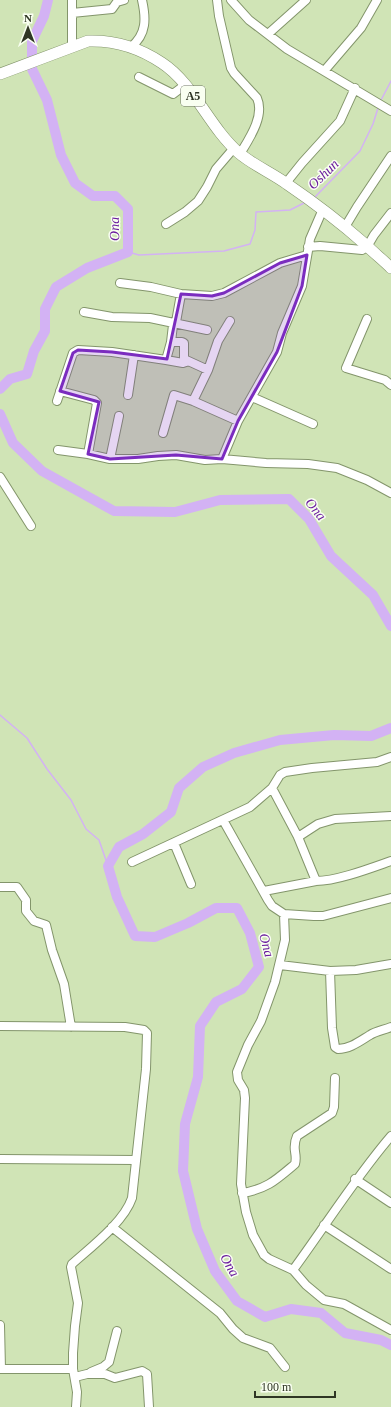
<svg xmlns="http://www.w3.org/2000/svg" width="391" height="1407" viewBox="0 0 391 1407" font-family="'Times New Roman',serif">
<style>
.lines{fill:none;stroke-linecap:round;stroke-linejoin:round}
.stream{stroke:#d3b2f4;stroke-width:1.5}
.river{stroke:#d3b2f4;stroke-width:10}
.minor-casing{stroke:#83956b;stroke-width:10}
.highway-casing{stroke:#83956b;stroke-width:12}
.minor{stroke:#fff;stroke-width:8}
.highway{stroke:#fff;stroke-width:11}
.marked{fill:#7b2cbf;fill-opacity:0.2;stroke:#7b2cbf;stroke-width:3;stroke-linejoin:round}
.labels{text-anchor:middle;stroke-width:3;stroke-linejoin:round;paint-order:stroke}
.shield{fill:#f9fff1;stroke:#6c7262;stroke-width:1}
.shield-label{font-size:12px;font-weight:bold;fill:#2f3624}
.water-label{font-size:14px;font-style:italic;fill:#6b1d9f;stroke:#f9fff1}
</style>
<rect width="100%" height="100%" fill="#d0e4b6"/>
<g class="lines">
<path class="stream" d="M 380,102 L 391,81
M 315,197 L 360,151 L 373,124 L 378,108
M 128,252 L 139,255 L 224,251 L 250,244 L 255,230 L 256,212 L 290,210 L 304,203
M 0,715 L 27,738 L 47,769 L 71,800 L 86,829 L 99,840 L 108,866"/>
<path class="river" d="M 0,389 L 10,379 L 27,374 L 34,351 L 45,331 L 45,309 L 56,287 L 87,268 L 128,252 L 128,209 L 115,196 L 93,196 L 75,183 L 61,155 L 47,100 L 32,69 L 32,41 L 44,16 L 48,0
M 0,414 L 13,443 L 42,471 L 114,511 L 175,512 L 220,500 L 289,499 L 309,519 L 331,556 L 373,595 L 391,626
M 391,728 L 371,736 L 334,735 L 280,740 L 234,753 L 203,767 L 179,788 L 171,812 L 143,834 L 119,847 L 108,866 L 117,897 L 135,936 L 155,937 L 188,923 L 216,908 L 237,908 L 250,933 L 259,967 L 242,989 L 216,1002 L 200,1026 L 198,1077 L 185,1124 L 183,1171 L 197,1229 L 215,1271 L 237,1301 L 265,1317 L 291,1309 L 321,1313 L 345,1333 L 381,1340 L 391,1345"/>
<defs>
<path id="minor" d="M 72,0 L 72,46
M 217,0 L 219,16 L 231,68 L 234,73 L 257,98 C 265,116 249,139 240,154
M 231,0 L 249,20 L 287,49 L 391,111
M 72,13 L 112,9 L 117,2 L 124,0
M 268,34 L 306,0
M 131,47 C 147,34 146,18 142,0
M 325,70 L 361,28 L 377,0
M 139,77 L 173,94 L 185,85
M 286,183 L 302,163 L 340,121 L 355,88
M 166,224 L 185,212 L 198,201 L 207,187 L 216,169 L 234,148
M 345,227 L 357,207 L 391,156
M 308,247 L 320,246 L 362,250 L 367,247 L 374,235 L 391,213
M 120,283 L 151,287 L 181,294 L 212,296 L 224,293 L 280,263 L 307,255
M 84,312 L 112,317 L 150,318 L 207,330
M 367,319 L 346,368 L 385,380 L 391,385
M 171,342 L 182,342 L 184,343 L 184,359 L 208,370
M 166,360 L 183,363 L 186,362
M 60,391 L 94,400 L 97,403 L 88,454
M 128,395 L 134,355
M 252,397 L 313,424
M 57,401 L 73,353 L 78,350 L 112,352 L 166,360 L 171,342 L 173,325 L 176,322 L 181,294
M 193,401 L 208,370 L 218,341 L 230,321
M 163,433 L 174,395 L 193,401 L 238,421
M 58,450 L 88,454 L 110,459 L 138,459 L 158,456 L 176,455 L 205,460 L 222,459 L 266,463 L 308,464 L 337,468 L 367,480 L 391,493
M 110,459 L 119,416
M 222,459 L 238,421 L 277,352 L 282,333 L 302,286 L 310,239 L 323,209
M 0,477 L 31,526
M 272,788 L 298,837 L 316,881
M 223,820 L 268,900 L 272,906 L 284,914 L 314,916 L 323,916 L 391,898
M 298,837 L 318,824 L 335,819 L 391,816
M 174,843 L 191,884
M 132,862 L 250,807 L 272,788 L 280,775 L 285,772 L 312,768 L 377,762 L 391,757
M 0,887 L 17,887 L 26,900 L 26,911 L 34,921 L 46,925 L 52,950 L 64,984 L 71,1027
M 264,891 L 316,881 C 337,881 371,868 391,861
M 284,914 L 285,940 L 275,982 L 261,1021 L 248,1045 L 237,1072 L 238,1080 L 244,1090 L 245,1098 L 241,1184 L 246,1212 L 253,1235 L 264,1255 L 269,1259 L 293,1270 L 306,1285 L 324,1300 L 344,1304 L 391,1330
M 280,965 L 330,971 L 356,970 L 391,964
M 330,971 L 332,1028 L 335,1047 L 338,1049 C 350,1049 360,1041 370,1035 C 376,1031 384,1030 391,1027
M 0,1026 L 125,1027 L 144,1030 L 147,1033 L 146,1069 L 132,1198 C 124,1222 91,1247 72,1264 L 71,1267 L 78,1303 L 75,1326 L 73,1353 L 73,1369 L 77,1392 L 76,1407
M 0,1159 L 136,1160
M 355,1179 L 391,1203
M 242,1193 C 267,1189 276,1180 295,1164 C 298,1153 291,1149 297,1136 L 332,1113 L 334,1107 L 335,1078
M 324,1225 L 391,1269
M 112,1227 L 220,1313 L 233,1329 L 243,1338 L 270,1348 L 285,1367
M 293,1270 C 326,1225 355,1178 391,1136
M 0,1325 L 1,1369
M 0,1369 L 73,1369
M 91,1372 L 103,1367 L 109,1362 L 117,1331
M 75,1377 L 87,1374 L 105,1374 L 115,1378 L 142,1371 L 147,1374 L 149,1407"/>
<path id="highway" d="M 0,74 L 88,41 C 116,40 140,48 162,63 C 194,84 209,127 239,153 C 253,165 272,173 287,184 C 315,203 341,223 366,245 C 374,253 383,260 391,268"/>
</defs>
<use href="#minor" class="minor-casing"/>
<use href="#highway" class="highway-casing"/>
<use href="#minor" class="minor"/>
<use href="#highway" class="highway"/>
</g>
<path class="marked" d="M 307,255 L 302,286 L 277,352 L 238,421 L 222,459 L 176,455 L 110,459 L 88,454 L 99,402 L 60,391 L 73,353 L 78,350 L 112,352 L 167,359 L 181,294 L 212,296 L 224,293 L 280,263 Z"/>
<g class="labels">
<rect class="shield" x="181" y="86" width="24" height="20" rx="3"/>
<g class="shield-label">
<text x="193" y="100">A5</text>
</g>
<g class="water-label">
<text transform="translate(323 174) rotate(-44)" y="5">Oshun</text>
<text transform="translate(114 229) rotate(-91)" y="5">Ona</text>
<text transform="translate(316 509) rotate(51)" y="5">Ona</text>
<text transform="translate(267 945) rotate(75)" y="5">Ona</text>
<text transform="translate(230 1265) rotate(60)" y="5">Ona</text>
</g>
</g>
<g transform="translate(28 28)" stroke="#f9fff1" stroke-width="3" paint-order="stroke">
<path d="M0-3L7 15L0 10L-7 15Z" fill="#2f3624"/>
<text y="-6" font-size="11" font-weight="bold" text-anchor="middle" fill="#2f3624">N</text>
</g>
<path d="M255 1391v6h80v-6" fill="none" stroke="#2f3624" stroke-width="2"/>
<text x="261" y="1391" font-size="12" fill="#2f3624" stroke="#f9fff1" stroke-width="3" paint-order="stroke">100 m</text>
</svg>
